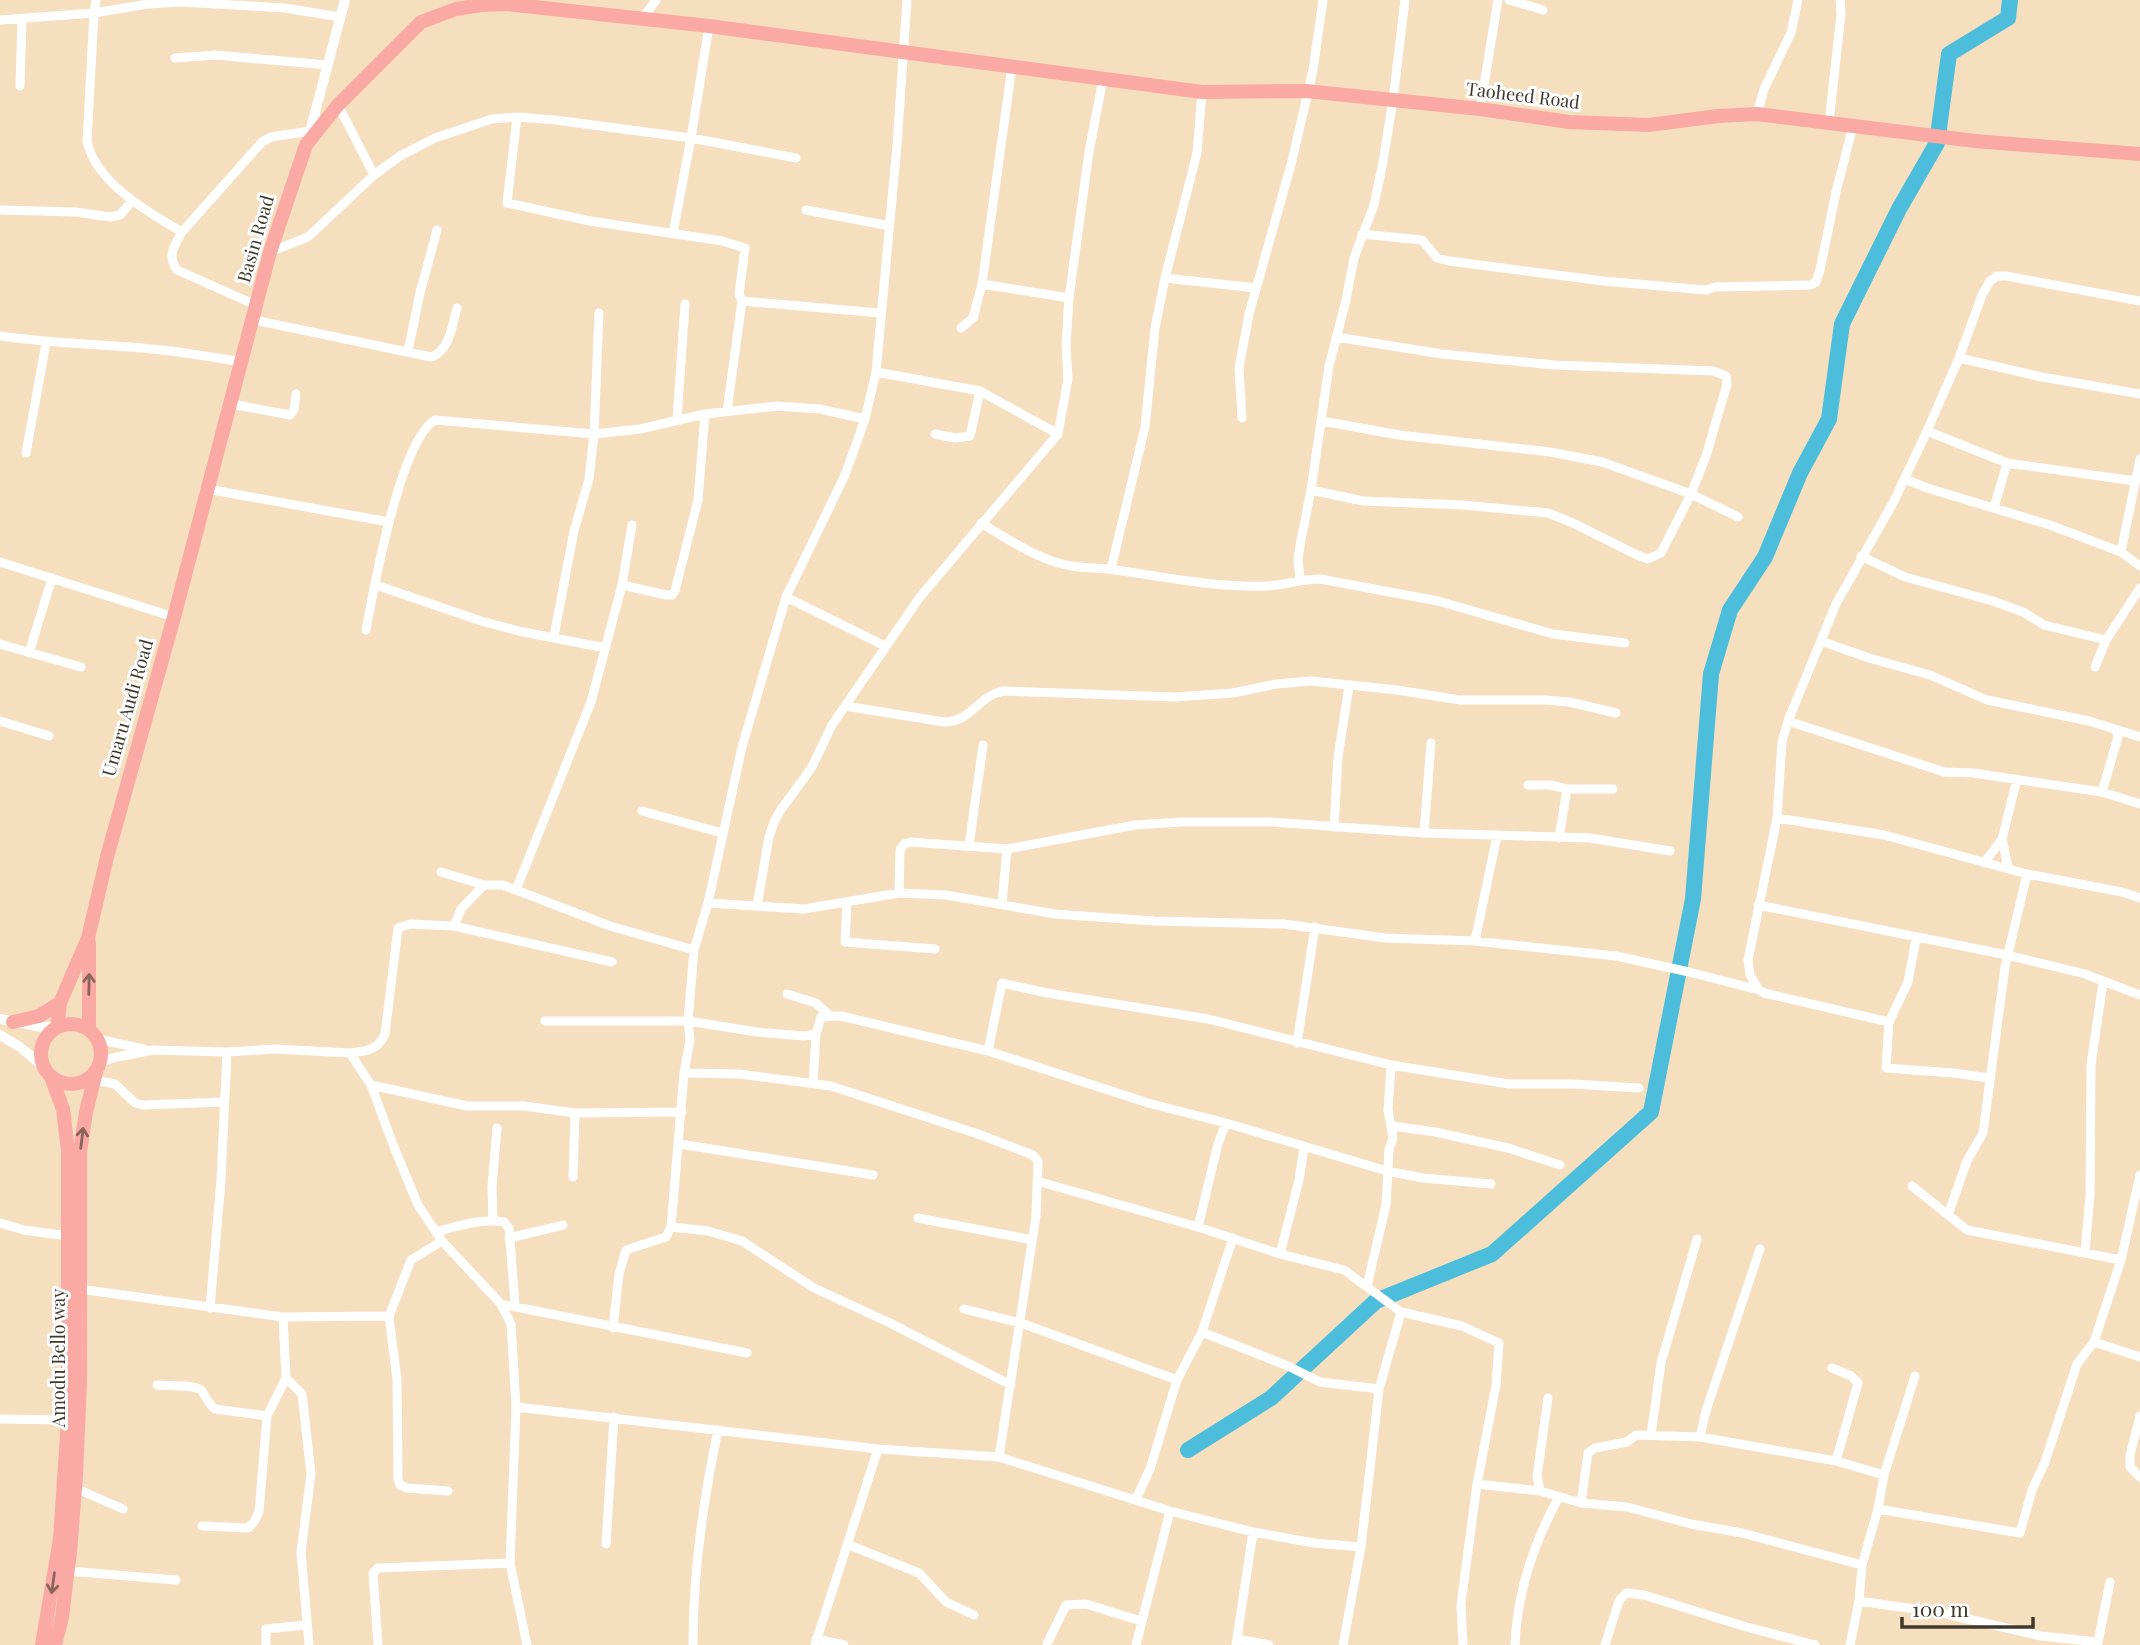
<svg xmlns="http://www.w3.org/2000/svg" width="2140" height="1645" viewBox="0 0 2140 1645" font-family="'Playfair Display',serif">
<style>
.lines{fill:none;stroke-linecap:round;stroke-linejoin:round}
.river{stroke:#4cbdda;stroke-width:16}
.minor{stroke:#fff;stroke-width:9}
.tertiary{stroke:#fff;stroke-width:10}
.primary{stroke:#fba9a4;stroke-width:14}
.oneway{stroke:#8b655c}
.labels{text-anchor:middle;stroke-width:6;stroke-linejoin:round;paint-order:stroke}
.street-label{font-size:18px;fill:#41382c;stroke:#fff}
</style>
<rect width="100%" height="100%" fill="#f6dfbf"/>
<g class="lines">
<path class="river" d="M 1188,1450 L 1271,1398 L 1376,1301 L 1492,1254 L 1651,1112 L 1693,899 L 1711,674 L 1730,610 L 1765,557 L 1800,473 L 1829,419 L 1842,324 L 1899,209 L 1937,143 L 1949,54 L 2008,18 L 2010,0"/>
<path class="minor" d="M 96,0 L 94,13 L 87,141 C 95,182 149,213 182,232
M 1509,0 L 1543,10
M 642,19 L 656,0
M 0,20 L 94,13 L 148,4 L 179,2 L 285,8 L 340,17
M 175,58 L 215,55 L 328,65
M 20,86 L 22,19
M 338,105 L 374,175
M 1480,109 L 1498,0
M 1757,114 L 1764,89 L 1791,33 L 1798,0
M 517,117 L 507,203 L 590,221 L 722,241 L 745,248 L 739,294 L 742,301 L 727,411
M 1829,122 L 1841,14 L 1840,0
M 0,210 L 76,212 L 110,217 L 120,215 L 132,201
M 806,210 L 890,226
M 673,233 L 691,138 L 709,26
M 1362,234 L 1422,240 L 1437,258 L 1449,261 L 1603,281 L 1706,290 L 1715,287 L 1811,285 L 1816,282 L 1820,270 L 1836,192 L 1853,126
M 270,252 L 308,237 L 374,175 L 400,156 L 435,138 L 492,119 L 517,117 L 555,120 L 691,138 L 796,158
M 1165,278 L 1256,288
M 982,284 L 1069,298
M 742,301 L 880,313
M 258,306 L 177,270 C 167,256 174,246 182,232 L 262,142 L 271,137 L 310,131
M 254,320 L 431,357 C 450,351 452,325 457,308
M 961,328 L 973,318 L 982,284 L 1012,66
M 0,336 C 54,344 108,344 162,350 C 189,353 216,358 243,362
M 408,351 L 420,293 L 437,230
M 1959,358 L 2042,377 L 2140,394
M 876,372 L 980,391 L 1058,434
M 231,404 L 290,415 L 294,410 L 296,394
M 1242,418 L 1239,368 L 1249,314 L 1292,161 L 1313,70 L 1323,0
M 677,420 L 685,304
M 1322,421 L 1399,435 L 1550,452 L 1602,462 L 1691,494 L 1738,517
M 1927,431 L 2007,463
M 935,434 L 955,438 L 970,436 L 980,391
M 26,453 L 46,343
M 2140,459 L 2121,552 L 2140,566
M 1905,479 L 1927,488 L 2050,525 L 2121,552
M 207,489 L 389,522
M 1311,490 L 1363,501 L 1463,505 L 1548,513 L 1573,523 L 1637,555 L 1648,559 L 1661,553 L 1691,494 L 1706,456 L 1727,384 L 1726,376 L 1713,371 L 1554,365 L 1442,354 L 1336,337
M 1994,508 L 2007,463 L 2135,481
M 981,523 C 1004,537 1027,552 1052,561 C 1073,569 1095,567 1116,570 C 1166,577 1216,588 1267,586 C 1285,585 1301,579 1320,579 L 1438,601 L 1553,634 L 1625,643
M 1861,556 L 1905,577 L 1993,601 L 2023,612 L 2044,625 L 2106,640
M 0,562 L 174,617
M 1111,569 L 1145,427 L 1155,328 L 1165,278 L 1197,153 L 1202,92
M 1300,579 L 1298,559 L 1301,540 L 1311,490 L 1329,366 L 1346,300 L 1354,258 L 1374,205 L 1383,162 L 1393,100 L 1405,0
M 376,585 L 481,621 L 523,632 L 606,648
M 622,585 L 666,595 L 672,595 L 675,591 L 698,500 L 705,414
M 786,597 L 885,646
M 366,630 C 374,587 400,441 435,420 L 594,434 L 640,429 L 705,414 L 777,406 L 820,409 L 865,419
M 554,636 L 574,531 L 589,479 L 594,434 L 599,313
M 1821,641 L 1869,658 L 1930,675 L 1987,700 L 2089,721 L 2140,737
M 0,644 L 81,667
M 29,653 L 52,578
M 2095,667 L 2106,640 L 2140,588
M 845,706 L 944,722 C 971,722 978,696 1003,691 L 1175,697 L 1233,693 L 1276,684 L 1311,681 L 1397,690 L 1460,700 L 1544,700 L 1569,702 L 1616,713
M 0,721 L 49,736
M 1788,721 L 1944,772 L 1973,773 L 2102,792 L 2140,804
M 1528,785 L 1550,785 L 1567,789 L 1613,789
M 2102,792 L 2118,737 L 2116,730
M 642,811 L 722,833
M 1777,818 L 1884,835 L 2027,874 L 2122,892 L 2140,898
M 1334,827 L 1338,757 L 1349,686
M 1424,833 L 1431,743
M 1559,838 L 1567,789
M 2002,839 L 2008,867
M 969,846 L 983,745
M 1984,863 L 2002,839 L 2017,779
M 441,872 L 484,885
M 516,890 L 610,926 L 694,950
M 899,893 L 900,850 L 904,844 L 911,842 L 1007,849 L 1135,825 L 1182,822 L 1272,822 L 1424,833 L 1590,838 L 1670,851
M 847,902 L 845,942 L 935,949
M 708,903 L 804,909 L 899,893 L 946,895 L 1055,914 L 1154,921 L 1284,924 L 1385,938 L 1475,941 L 1616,956 L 1689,972 L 1759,990
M 1002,904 L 1007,849
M 1758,905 L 2007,955 L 2085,974 L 2140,995
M 757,906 L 769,837 L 774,822 L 780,811 L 812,767 L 832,725 L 920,597 L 1058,434 L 1068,379 L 1066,345 L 1069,298 L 1089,152 L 1103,79
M 454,926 L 612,962
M 1916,939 L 1908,982 L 1889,1022 L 1886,1068 L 1954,1073 L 1989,1078
M 1475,941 L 1497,836
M 787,994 L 816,1003 L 829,1015
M 545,1021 L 688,1021 L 757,1032 L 804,1036 L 816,1034 L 821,1017 L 841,1016 L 988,1051 L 1148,1103 L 1226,1123 L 1387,1171 L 1423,1178 L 1491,1184
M 1889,1022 L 1764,993 L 1759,990 L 1750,975 L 1748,960 L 1777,818 L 1782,742 L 1788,721 L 1836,604 L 1894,501 L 1927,431 L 1959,358 L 1982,295 L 1990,281 L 1997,276 L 2006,276 L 2140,301
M 97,1039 L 144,1049
M 1297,1043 L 1315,927
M 988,1051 L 1002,983 L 1047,993 L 1208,1019 L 1391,1065 L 1509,1084 L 1572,1084 L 1639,1088
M 350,1053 C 367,1051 377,1051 385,1034 L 398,928 L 410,924 L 454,926 L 461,909 L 484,885 L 502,885 L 516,890 L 591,702 L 622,585 L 632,525
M 100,1063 L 112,1058 L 153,1050 L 227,1052 L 275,1049 L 350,1053 L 371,1085 L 394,1147 L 418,1205 L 442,1241 L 501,1304 L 511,1324 L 516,1407 L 510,1563 L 527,1645
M 684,1073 L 739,1074 L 831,1086 L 978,1134 L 1033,1155 L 1038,1161 L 1036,1216 L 999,1457
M 94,1080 L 115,1084 L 135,1103 L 143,1105 L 224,1102
M 813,1083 L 816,1034
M 371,1085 L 467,1106 L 524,1106 L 575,1113 L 682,1112
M 1393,1126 L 1435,1132 L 1508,1148 L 1560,1165
M 680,1144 L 873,1175
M 573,1177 L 575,1113
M 1037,1181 L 1198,1227 L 1280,1254 L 1344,1270 L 1401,1312 L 1462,1326 L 1499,1343 L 1496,1385 L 1477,1484 L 1461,1604 L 1463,1645
M 1912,1186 L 1967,1230 L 2121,1260
M 1948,1215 L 1967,1161 L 1983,1133 L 2005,967 L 2027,874
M 918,1218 L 1033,1240
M 493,1220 L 492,1187 L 497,1128
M 0,1223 L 24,1230 L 68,1236
M 671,1227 L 708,1231 L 742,1241 L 814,1288 L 888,1322 L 1011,1385
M 1198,1227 L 1218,1144 L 1226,1123
M 436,1232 C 458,1226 481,1218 504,1222 L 509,1228 L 515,1305
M 509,1238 L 563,1225
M 442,1241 L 411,1260 L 389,1316 L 397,1380 L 398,1479 L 400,1485 L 407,1488 L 448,1491
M 2085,1251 L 2090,1196 L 2091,1065 L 2103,982
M 1280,1254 L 1299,1180 L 1304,1147
M 1367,1286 L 1386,1205 L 1389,1149 L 1393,1138 L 1388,1110 L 1391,1065
M 79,1289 L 283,1317 L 389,1316
M 501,1304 L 747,1353
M 210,1308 L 221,1180 L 227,1052
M 964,1309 L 1021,1323 L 1177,1380
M 613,1328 L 619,1274 L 626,1250 L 666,1237 L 671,1227 L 684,1073 L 690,1040 L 688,1021 L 694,950 L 708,903 L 742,747 L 786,597 L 845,475 L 865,419 L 876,372 L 897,145 L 907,0
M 1202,1332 L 1288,1366 L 1320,1382 L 1379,1389
M 2094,1342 L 2140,1357
M 1832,1368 L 1851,1376 L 1858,1383 L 1836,1461
M 286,1378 L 302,1394 L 311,1474 L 301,1552 L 309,1645
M 157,1385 C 167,1386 196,1384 202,1391 C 207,1398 208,1404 215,1409 L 267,1416
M 516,1407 L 878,1449 L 999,1457 L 1170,1511 L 1253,1532 L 1314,1543 L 1361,1547
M 2140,1416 L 2130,1455 L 2130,1467 L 2140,1477
M 0,1419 L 72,1420
M 1651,1435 L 1661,1363 L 1697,1239
M 1700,1437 L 1706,1411 L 1760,1249
M 1477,1484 L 1540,1491 L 1581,1503 L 1627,1507 L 1691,1524 L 1742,1533 L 1862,1565
M 75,1488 L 123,1509
M 1540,1491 L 1537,1476 L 1548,1398
M 1136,1499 L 1150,1469 L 1177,1380 L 1202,1332 L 1233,1238
M 1581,1503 L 1588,1453 L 1595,1448 L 1627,1442 L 1636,1435 L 1700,1437 L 1836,1461 L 1884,1475
M 1878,1509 L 2020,1533 L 2032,1490 L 2045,1462 L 2077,1364 L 2094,1342 L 2121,1260 L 2140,1175
M 202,1526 L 248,1528 L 254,1522 L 259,1512 L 267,1416 L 286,1378 L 283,1317
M 606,1544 L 614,1417
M 849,1545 L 919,1573 L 946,1602 L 974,1615
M 68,1571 L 176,1580
M 1859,1601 L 1942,1613 L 2041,1636 L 2098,1642 L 2110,1582
M 816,1639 L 844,1645
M 1237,1639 L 1269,1645
M 1047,1644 L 1066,1605 L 1086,1604 L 1141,1621
M 266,1645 L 266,1629 L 306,1625
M 378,1645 L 373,1573 L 378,1568 L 510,1563
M 693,1645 C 693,1572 703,1501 718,1430
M 815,1645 L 878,1449
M 1136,1645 L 1170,1511
M 1236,1645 L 1253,1532
M 1343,1645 L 1361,1547 L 1379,1389 L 1401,1312
M 1515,1645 C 1517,1594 1534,1542 1559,1497
M 1605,1645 L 1619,1601 L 1626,1593 L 1644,1595 L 1743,1626 L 1815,1645
M 1850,1645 L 1859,1601 L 1862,1565 L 1878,1509 L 1884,1475 L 1915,1376"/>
<path class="tertiary" d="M 308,139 L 345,0
M 0,1019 L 42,1027 L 57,1027
M 0,1035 L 20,1047 L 43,1066"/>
<path class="primary" d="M 89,943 L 89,1030
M 13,1022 L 39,1016 L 60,1003
M41 1054a30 30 0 1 1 60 0a30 30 0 1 1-60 0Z
M 57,1027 L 60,1003 L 88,938 L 107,857 L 174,617 L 270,252 L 306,145 L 338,105 L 421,22 L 456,9 L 481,5 L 507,4 L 709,26 L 1202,92 L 1306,91 L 1480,109 L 1569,122 L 1649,125 L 1718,116 L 1757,114 L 1975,141 L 2140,154
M 42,1645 L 60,1539 L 68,1420 L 68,1150 L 63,1109 L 51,1077
M 55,1645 L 62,1617 L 70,1552 L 76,1476 L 80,1382 L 80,1152 L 86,1112 L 96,1072"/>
</g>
<defs><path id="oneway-shaft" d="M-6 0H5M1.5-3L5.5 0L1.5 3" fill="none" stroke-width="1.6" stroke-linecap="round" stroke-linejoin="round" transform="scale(1.75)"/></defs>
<g class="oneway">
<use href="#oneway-shaft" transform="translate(89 984) rotate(-89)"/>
<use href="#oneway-shaft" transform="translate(82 1138) rotate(-83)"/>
<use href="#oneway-shaft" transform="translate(53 1583) rotate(98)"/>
</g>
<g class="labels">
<g class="street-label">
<text transform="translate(1523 96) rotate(7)" y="6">Taoheed Road</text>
<text transform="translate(256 239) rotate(-74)" y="6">Basin Road</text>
<text transform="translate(128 708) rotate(-74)" y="6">Umaru Audi Road</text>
<text transform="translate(59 1358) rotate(-90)" y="6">Amodu Bello way</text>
</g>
</g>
<path d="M1902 1617v10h131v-10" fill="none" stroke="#41382c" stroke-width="3.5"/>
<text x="1912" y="1617" font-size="21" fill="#41382c" stroke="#ffffff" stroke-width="5" paint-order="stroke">100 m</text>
</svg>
